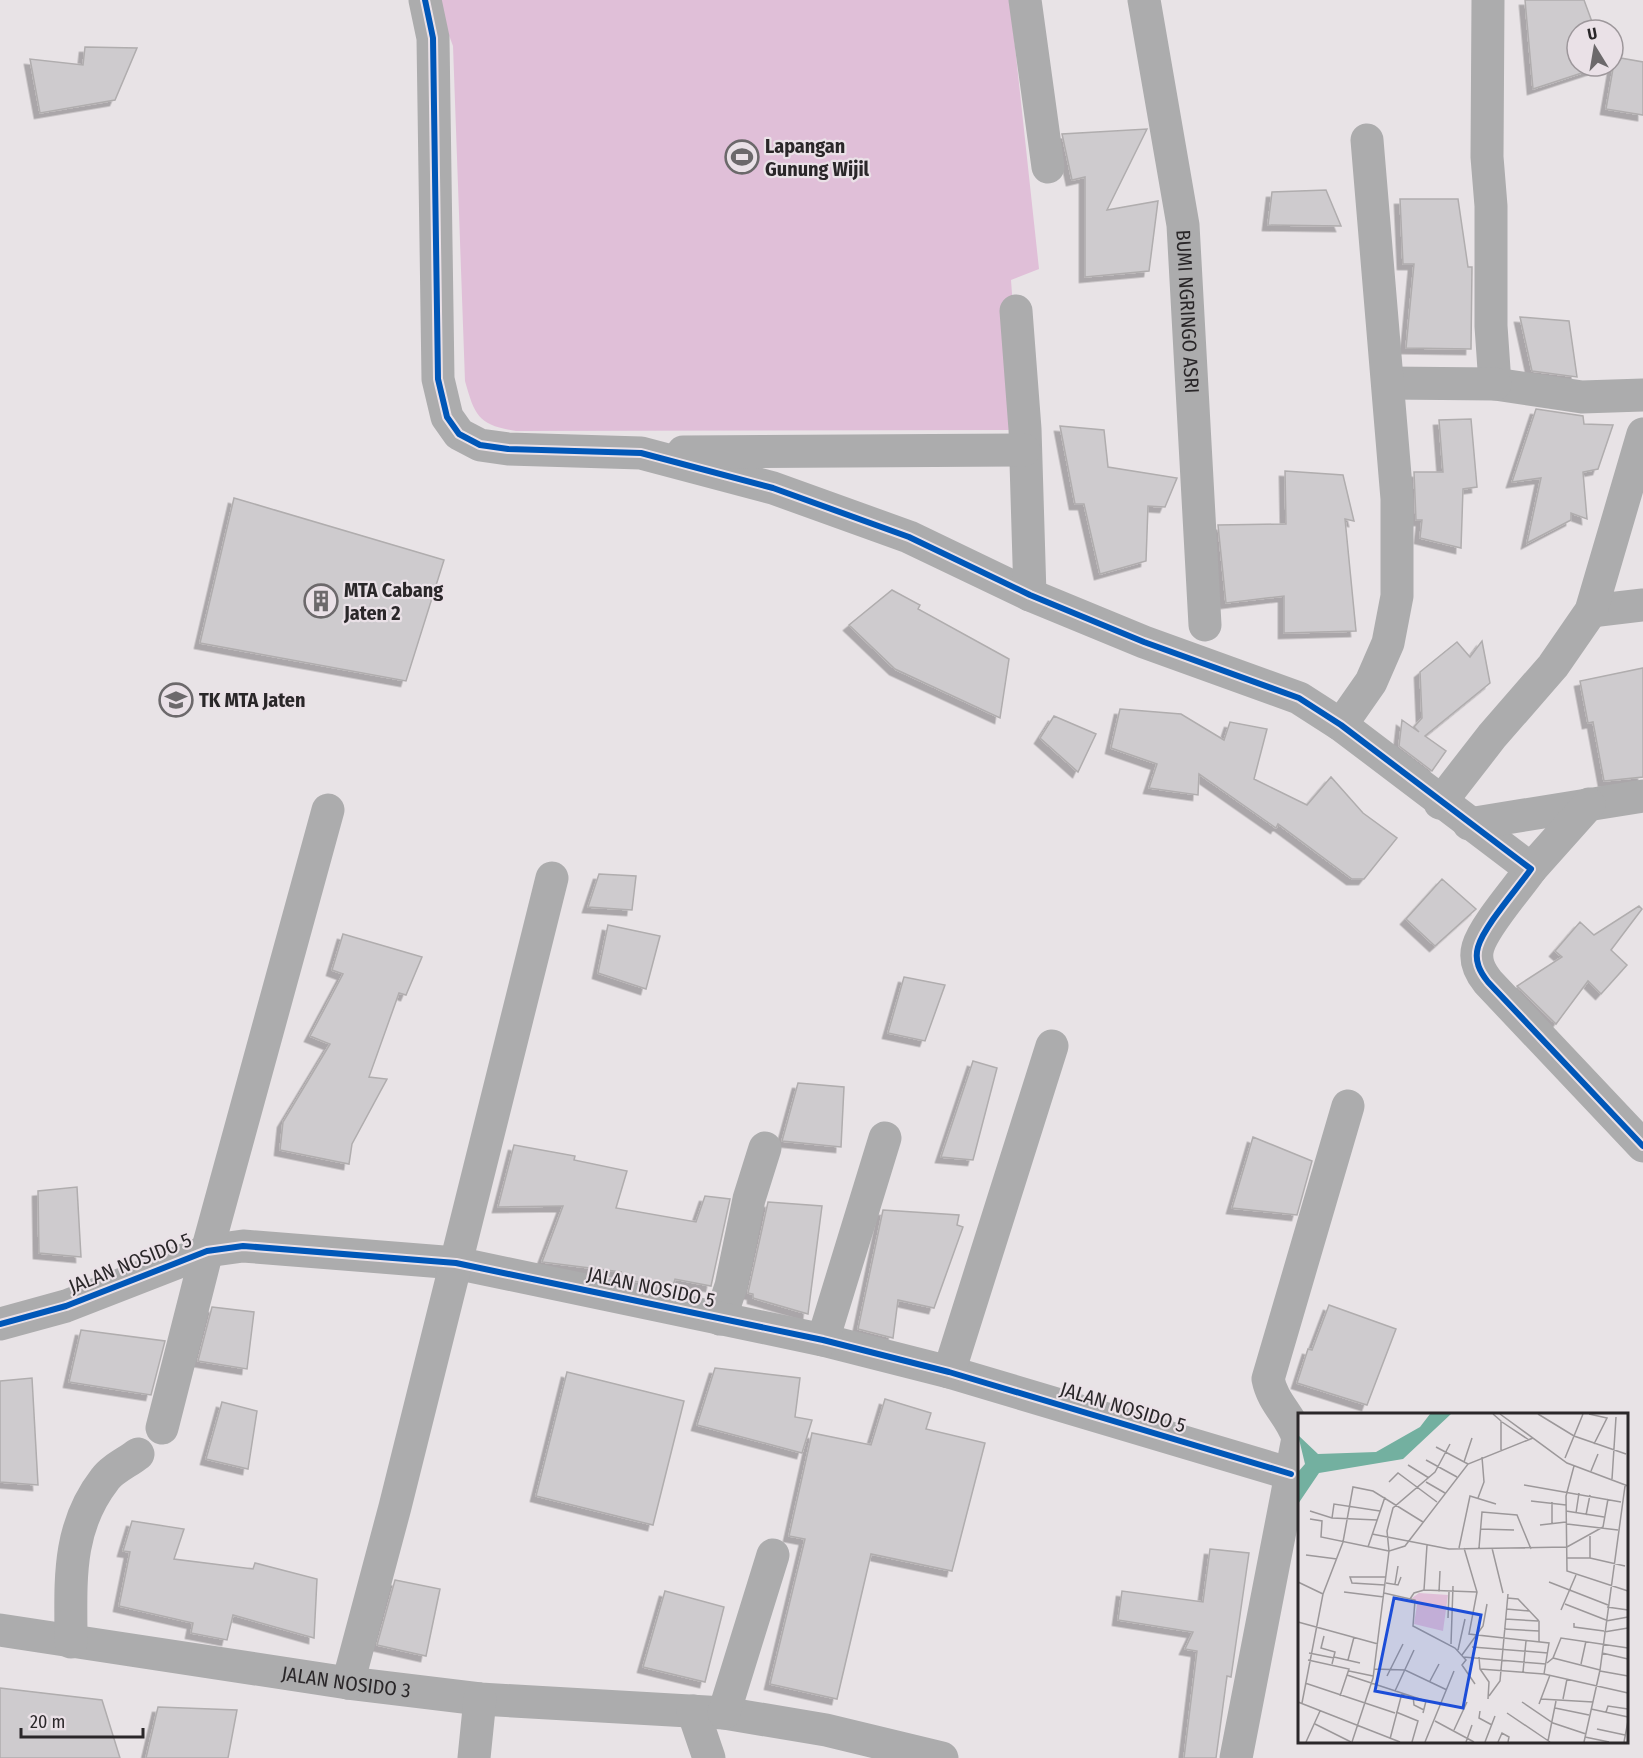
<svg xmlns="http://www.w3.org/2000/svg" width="1643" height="1758" viewBox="0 0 1643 1758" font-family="'Fira Sans Condensed',sans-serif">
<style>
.green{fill:#e0bfd8}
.building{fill:#cecbce;stroke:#b0adae;stroke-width:1.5;filter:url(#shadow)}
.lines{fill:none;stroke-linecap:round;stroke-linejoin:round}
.minor{stroke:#acacad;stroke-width:33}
.cycleway-casing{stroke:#eae1e7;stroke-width:10}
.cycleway{stroke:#0057b8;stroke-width:6}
.labels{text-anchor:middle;stroke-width:4.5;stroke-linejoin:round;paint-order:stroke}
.poi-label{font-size:20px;font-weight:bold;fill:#2a2729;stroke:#eae1e7;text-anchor:start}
.street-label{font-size:20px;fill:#2a2729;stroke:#eae1e7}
.inset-road{fill:none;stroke:#9c989a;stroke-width:1.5}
.view{fill:#1d4ed8;fill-opacity:0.15;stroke:#1d4ed8;stroke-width:3}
.inset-edge{fill:none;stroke:#2a2729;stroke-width:3}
</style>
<defs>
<filter id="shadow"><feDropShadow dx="-5.5" dy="5.5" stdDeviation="0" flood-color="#0004"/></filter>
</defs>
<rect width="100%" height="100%" fill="#e8e3e6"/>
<path class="green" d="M 436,0 L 1010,0 L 1039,269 L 1011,280 L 1022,430 L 516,431 C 479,425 475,417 465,381 L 453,46 Z"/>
<path class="building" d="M 1525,0 L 1584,0 L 1595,30 L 1577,30 L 1577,66 L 1603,66 L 1533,89 Z
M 85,47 L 137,48 L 115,100 L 40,113 L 30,59 L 83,65 Z
M 1615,57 L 1643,62 L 1643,115 L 1606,109 Z
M 1147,129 L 1107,210 L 1158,201 L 1149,271 L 1085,277 L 1085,177 L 1072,180 L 1062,134 Z
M 1326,190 L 1341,226 L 1268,225 L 1272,192 Z
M 1400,199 L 1458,199 L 1468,267 L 1472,267 L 1471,349 L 1406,348 L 1414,264 L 1403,264 Z
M 1520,317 L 1569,321 L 1577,377 L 1532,371 Z
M 1536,409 L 1583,416 L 1584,424 L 1613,425 L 1598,469 L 1583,472 L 1587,519 L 1571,513 L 1571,520 L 1527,543 L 1541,478 L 1512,482 Z
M 1471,419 L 1477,487 L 1463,489 L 1461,548 L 1420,538 L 1422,520 L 1416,520 L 1414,472 L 1443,472 L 1439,420 Z
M 1060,426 L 1104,430 L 1108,467 L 1177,478 L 1165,507 L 1148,506 L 1146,561 L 1100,574 L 1084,504 L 1075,504 Z
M 1285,471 L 1343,475 L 1354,521 L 1345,519 L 1356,631 L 1284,633 L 1284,596 L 1226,603 L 1218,525 L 1286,524 Z
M 234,498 L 444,560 L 406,681 L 200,643 Z
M 892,590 L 920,605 L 918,609 L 1009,659 L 1000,718 L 895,669 L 849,625 Z
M 1482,641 L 1490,683 L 1425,736 L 1446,751 L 1432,771 L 1399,746 L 1402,720 L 1419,732 L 1414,727 L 1422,718 L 1420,672 L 1457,642 L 1470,657 Z
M 1643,668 L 1643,777 L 1604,781 L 1593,722 L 1588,723 L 1580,681 Z
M 1120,709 L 1181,714 L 1224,740 L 1230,722 L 1267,729 L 1254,779 L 1307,805 L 1331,777 L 1363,813 L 1397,838 L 1364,879 L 1352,879 L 1278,824 L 1276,828 L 1199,774 L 1198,795 L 1149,788 L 1157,764 L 1111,748 Z
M 1054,716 L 1096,734 L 1078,772 L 1040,738 Z
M 599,874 L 636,876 L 632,910 L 588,907 Z
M 1442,879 L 1476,909 L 1435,946 L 1406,919 Z
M 1639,906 L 1642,909 L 1611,950 L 1627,965 L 1601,994 L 1588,981 L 1556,1024 L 1517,986 L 1562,957 L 1555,951 L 1580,922 L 1594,935 Z
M 608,925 L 660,936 L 646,989 L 598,973 Z
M 343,934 L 422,957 L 406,995 L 399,993 L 369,1077 L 387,1079 L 352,1144 L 349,1164 L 280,1150 L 283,1122 L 330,1044 L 310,1036 L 343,974 L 332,970 Z
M 904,977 L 945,985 L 925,1041 L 888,1033 Z
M 973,1061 L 997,1068 L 973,1160 L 941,1157 Z
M 798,1083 L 844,1087 L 841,1147 L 782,1141 Z
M 1253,1137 L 1312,1161 L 1297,1215 L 1232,1208 Z
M 514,1145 L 575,1156 L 574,1160 L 627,1171 L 616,1208 L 696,1222 L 705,1196 L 730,1199 L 711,1286 L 675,1279 L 672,1289 L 619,1278 L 621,1272 L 542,1262 L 563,1206 L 498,1207 Z
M 77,1187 L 81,1257 L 39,1253 L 38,1191 Z
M 768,1202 L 822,1206 L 808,1314 L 753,1298 L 753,1294 L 748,1293 Z
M 883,1210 L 959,1215 L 957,1225 L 963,1227 L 934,1308 L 898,1300 L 893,1338 L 858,1329 Z
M 1329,1305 L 1396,1329 L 1367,1405 L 1297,1383 L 1308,1349 L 1312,1350 Z
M 212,1307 L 254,1312 L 247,1369 L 198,1361 Z
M 81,1330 L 165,1341 L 151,1395 L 69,1382 Z
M 715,1368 L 800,1378 L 795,1417 L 812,1420 L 802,1453 L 697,1425 Z
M 567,1372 L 684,1401 L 653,1525 L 536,1496 Z
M 32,1378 L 38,1485 L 0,1482 L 0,1381 Z
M 885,1399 L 931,1413 L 926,1429 L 985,1443 L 952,1571 L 871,1554 L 837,1699 L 770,1684 L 805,1539 L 789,1536 L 812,1433 L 871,1445 Z
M 222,1402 L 257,1411 L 248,1469 L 206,1459 Z
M 132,1521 L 184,1529 L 174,1559 L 253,1569 L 255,1563 L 317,1579 L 314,1638 L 233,1615 L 227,1640 L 191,1633 L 193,1623 L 119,1606 L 130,1552 L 123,1551 Z
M 1210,1549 L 1249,1553 L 1231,1677 L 1227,1676 L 1216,1758 L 1184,1758 L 1197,1651 L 1185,1649 L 1193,1632 L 1118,1620 L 1122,1591 L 1203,1602 Z
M 395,1580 L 440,1589 L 426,1656 L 377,1645 Z
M 665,1591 L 724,1607 L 705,1682 L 643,1667 Z
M 0,1688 L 102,1700 L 120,1758 L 0,1758 Z
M 158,1707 L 237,1710 L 228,1758 L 146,1758 Z"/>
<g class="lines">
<g class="minor">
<path d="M 425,0 L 433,38 L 438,379 L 447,417 L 459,434 L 480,445 L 508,449 L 641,453 L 773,488 L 909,537 L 1030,595 L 1144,642 L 1299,698 L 1341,725 L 1531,869 C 1517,889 1484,926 1478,947 C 1474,961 1480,972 1488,982 L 1643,1146"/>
<path d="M 1025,0 L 1048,167"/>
<path id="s1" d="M 1144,0 L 1183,225 L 1205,625"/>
<path d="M 1488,0 L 1487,157 L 1491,206 L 1491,326 L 1495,384 L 1582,397 L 1643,395"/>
<path d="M 1016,311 L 1025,429 L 1030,595"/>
<path d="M 1388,383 L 1495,384"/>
<path d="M 683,452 L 1024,450"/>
<path d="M 1591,611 L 1643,605"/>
<path d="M 1341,725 L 1371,682 L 1388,643 L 1397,596 L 1397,499 L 1367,140"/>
<path d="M 1440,803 L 1492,736 L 1553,666 L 1591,611 L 1643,434"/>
<path d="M 1469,824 L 1643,796"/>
<path d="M 1531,869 L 1589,804"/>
<path d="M 720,1319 L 731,1286 L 749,1199 L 765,1148"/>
<path d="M 0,1324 L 66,1306 L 207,1251 L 243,1246 L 456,1263 L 823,1340 L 949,1372 L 1291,1474"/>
<path d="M 823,1340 L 885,1138"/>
<path d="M 949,1372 L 1052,1046"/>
<path d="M 162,1428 L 207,1251 L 328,810"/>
<path id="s2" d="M 0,1630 L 348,1683 L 480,1699 L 724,1713 L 826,1730 L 942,1758"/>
<path d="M 71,1642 C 71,1583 66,1529 105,1479 C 112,1469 128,1462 138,1454"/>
<path d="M 348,1683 L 395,1507 L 552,878"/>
<path d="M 693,1711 L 709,1758"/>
<path d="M 724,1713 L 773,1555"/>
<path d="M 474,1758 L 480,1699"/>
<path d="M 1236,1758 L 1298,1438 C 1291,1415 1273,1404 1268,1379 L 1348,1106"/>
</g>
<defs>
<path id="cycleway" d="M 425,0 L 433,38 L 438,379 L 447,417 L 459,434 L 480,445 L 508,449 L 641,453 L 773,488 L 909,537 L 1030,595 L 1144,642 L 1299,698 L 1341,725 L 1531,869 C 1517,889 1484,926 1478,947 C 1474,961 1480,972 1488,982 L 1643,1146
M 0,1324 L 66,1306 L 207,1251 L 243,1246 L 456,1263 L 823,1340 L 949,1372 L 1291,1474"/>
</defs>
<use href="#cycleway" class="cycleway-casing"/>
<use href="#cycleway" class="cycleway"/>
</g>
<defs>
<symbol id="stadium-ring" viewBox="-11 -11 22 22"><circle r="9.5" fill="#eae1e7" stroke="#6c696b" stroke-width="1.5"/><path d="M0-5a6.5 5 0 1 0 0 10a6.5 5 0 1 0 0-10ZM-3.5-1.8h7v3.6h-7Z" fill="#6c696b"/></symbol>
<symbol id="building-ring" viewBox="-11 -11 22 22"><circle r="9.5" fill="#eae1e7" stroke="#6c696b" stroke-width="1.5"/><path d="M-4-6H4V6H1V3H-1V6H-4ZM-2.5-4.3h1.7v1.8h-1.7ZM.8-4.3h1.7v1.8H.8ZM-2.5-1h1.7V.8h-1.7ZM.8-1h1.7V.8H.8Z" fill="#6c696b"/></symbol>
<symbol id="school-ring" viewBox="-11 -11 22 22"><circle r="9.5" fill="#eae1e7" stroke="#6c696b" stroke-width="1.5"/><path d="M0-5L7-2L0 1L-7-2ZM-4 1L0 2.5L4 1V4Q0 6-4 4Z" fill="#6c696b"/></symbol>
</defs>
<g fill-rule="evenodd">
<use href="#stadium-ring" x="723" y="138" width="38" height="38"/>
<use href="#building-ring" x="302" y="582" width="38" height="38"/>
<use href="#school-ring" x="157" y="681" width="38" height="38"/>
</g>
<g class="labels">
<g class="poi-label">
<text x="765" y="153">Lapangan<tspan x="765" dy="23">Gunung Wijil</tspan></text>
<text x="344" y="597">MTA Cabang<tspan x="344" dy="23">Jaten 2</tspan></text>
<text x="199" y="707">TK MTA Jaten</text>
</g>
<g class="street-label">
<text dy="7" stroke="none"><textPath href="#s1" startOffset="315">BUMI NGRINGO ASRI</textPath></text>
<text transform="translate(130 1263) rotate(-22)" y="7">JALAN NOSIDO 5</text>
<text transform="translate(651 1287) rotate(12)" y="7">JALAN NOSIDO 5</text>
<text transform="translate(1123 1407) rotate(17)" y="7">JALAN NOSIDO 5</text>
<text dy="7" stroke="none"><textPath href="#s2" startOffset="350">JALAN NOSIDO 3</textPath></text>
</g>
</g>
<g transform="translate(1298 1413)">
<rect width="330" height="330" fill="#e8e3e6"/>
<path d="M 121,180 L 150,182 L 145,218 L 116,211 L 119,192 L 114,185 Z" fill="#e0bfd8"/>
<path d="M 132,1 L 153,1 L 105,46 L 21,60 L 0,91 L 0,59 L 7,51 L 0,22 L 20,41 L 78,39 L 122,14 Z" fill="#73b0a0"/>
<path class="inset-road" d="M 195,1 L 203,8 L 203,37M 202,1 L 269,50 L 330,73M 240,1 L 276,23 L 328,41M 291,1 L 309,5 L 296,31M 204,9 L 231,27M 138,34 L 170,51M 267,45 L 285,1M 128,47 L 159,64M 166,49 L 174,25M 110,52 L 131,65M 276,53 L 268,83 L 269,158 L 330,178M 293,58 L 300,41M 314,66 L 318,4M 91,69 L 100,60 L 139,89M 128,69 L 147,80M 226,72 L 323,89M 180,85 L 186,69 L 184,44M 233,88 L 268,92M 12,98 L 34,105 L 79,107M 268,98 L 306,104M 278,100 L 281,80M 288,102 L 292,82M 34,105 L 36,91 L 82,98M 12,106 L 24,108 L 23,124 L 91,138 L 89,118 L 95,95 L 137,59 L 152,31M 254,110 L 254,89M 269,111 L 320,117M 242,112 L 268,109M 182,116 L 216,117M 74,121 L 151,136 L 269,134 L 305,114 L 310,86M 292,123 L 292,145M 70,134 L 87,84M 161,135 L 172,83 L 198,91M 166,135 L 179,179 L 171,221 L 251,230 L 246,261M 181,135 L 184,99 L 219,102 L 233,136M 194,135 L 205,180M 8,142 L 39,146M 269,145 L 292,145 L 327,153M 0,169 L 25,181M 251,169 L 310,192M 88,170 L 100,172 L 103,164M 97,171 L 100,153M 87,172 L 54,170 L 52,164 L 88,164M 126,177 L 129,132M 46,179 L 86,184M 141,179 L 142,158M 86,180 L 117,187 L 115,213 L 157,235 L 168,247 L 164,252 L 177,271M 209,185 L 220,186 L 241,208M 112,186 L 116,180 L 126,177 L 179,179M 267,191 L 308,207M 309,194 L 330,197M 208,196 L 231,198M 263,197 L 278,162M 150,205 L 151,179M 207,206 L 240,208M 308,208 L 330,204M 0,209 L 80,231M 276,210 L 276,214 L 306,218M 206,216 L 241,218M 306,219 L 330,215M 26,223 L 23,235 L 37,239 L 34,251M 241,229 L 241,208M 153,231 L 155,173M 174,234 L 250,240M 160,237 L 167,206M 11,240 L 36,245M 304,240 L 330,246M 164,242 L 185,213 L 189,191M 36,244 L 62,250M 165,244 L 248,251M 181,244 L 182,256 L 191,269 L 190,286M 255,245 L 302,257M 10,247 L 51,256 L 42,283M 50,247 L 56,224M 249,250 L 255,245 L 263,225 L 330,235M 283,251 L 288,228M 76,256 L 107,257 L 149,277M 182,256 L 246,261 L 330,280M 51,258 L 75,263M 302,258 L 330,263M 225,259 L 228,228M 49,262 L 128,288 L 125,300M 89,263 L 105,231M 132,268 L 141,251M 7,270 L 97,300M 97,278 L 116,237M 115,283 L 116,292 L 126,297M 191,283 L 202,268 L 210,181M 243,286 L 295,289M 265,286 L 269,266M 0,289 L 102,329M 224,289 L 255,310 L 288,321M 4,290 L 25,181 L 45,129 L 55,74 L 75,78 L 125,109M 241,291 L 252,262M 257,295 L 291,302M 293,296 L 330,304M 182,298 L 181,305 L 194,312M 98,299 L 120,308 L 114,329M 308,299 L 310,293 L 330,296M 209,300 L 252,329M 137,308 L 176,329M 17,311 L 53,329M 299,316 L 327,322M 156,317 L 169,289M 287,324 L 311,329M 92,326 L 104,280M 250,328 L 258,288M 8,329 L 22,298M 54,329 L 75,265 L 91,138 L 107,133 L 170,51 L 235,25M 127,329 L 156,258M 168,329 L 174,312M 187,329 L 197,303M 200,329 L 204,320 L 211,324 L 210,329M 286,329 L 302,257 L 327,73M 326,329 L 330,308"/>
<path class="view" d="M 96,185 L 183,202 L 165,295 L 77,278 Z"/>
<rect width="330" height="330" class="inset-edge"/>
</g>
<g transform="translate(1595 48) rotate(349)"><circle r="28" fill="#eae1e7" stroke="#9d979b" stroke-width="1.5"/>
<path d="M0-4.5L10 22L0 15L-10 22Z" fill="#6c696b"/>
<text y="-9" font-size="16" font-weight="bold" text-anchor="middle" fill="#2a2729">U</text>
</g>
<path d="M21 1728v9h122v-9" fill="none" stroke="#2a2729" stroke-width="3"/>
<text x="30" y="1728" font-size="18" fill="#2a2729" stroke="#eae1e7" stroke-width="4.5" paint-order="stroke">20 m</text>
</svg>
